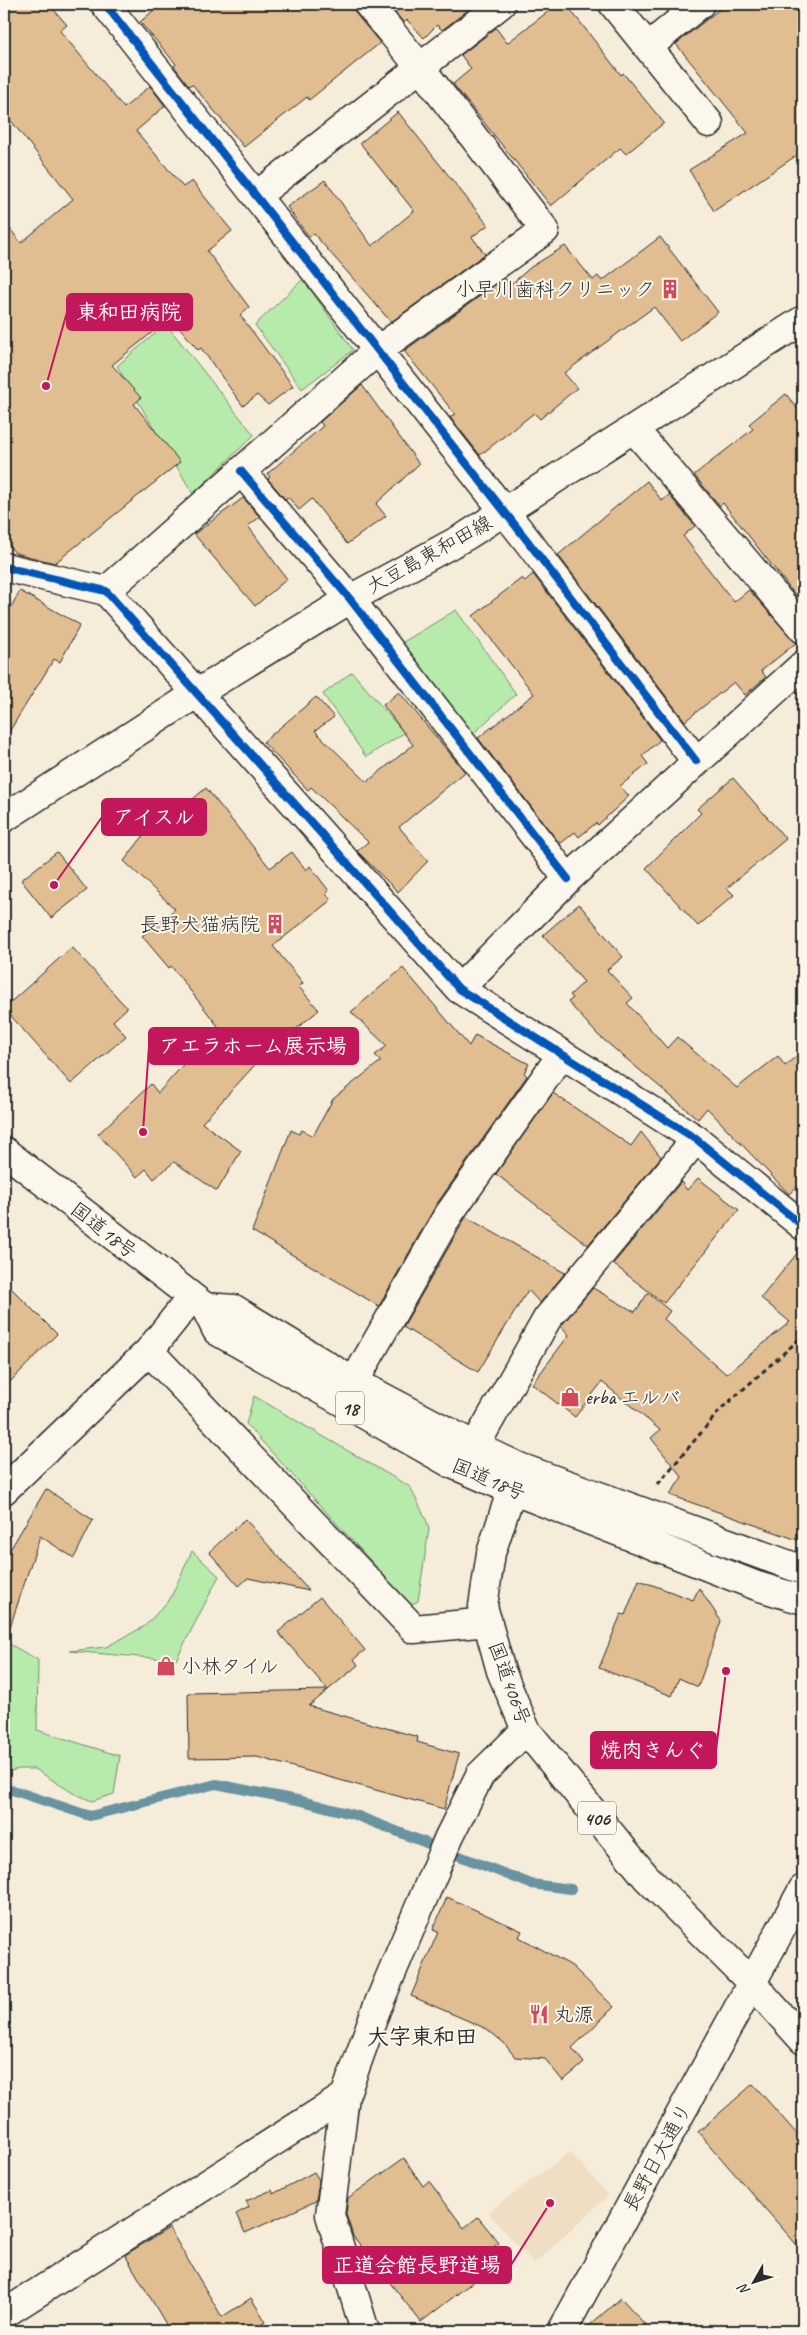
<svg xmlns="http://www.w3.org/2000/svg" width="807" height="2335" viewBox="0 0 807 2335" font-family="Caveat,'Klee One',sans-serif">
<style>
.built{fill:#efdec4}
.green{fill:#b7ebac;stroke:#718b6c}
.lines{fill:none;stroke-linecap:round;stroke-linejoin:round}
.stream{stroke:#6793a1;stroke-width:10}
.building{fill:#e0be92;stroke:#2b2b2b}
.minor-casing{stroke:#2b2b2b;stroke-width:31}
.major-casing{stroke:#2b2b2b;stroke-width:31}
.highway-casing{stroke:#2b2b2b;stroke-width:31}
.path{stroke:#2b2b2b;stroke-width:3;stroke-dasharray:5 4;stroke-linecap:butt}
.minor{stroke:#fbf7ec;stroke-width:28}
.major{stroke:#fbf7ec;stroke-width:28}
.highway{stroke:#fbf7ec;stroke-width:28}
.cycleway-casing{stroke:#fbf7ec;stroke-width:11}
.cycleway{stroke:#0057b8;stroke-width:8}
.labels{text-anchor:middle;stroke-width:4;stroke-linejoin:round;paint-order:stroke}
.shield{fill:#fbf7ec;stroke:#696865;stroke-width:1}
.shield-label{font-size:19px;font-weight:bold;fill:#2b2b2b}
.poi-label{font-size:20px;fill:#2b2b2b;stroke:#fbf7ec;text-anchor:start}
.street-label{font-size:20px;fill:#2b2b2b;stroke:#fbf7ec}
.quarter-label{font-size:22px;font-weight:bold;fill:#2b2b2b;stroke:#fbf7ec}
.leader{fill:none;stroke:#c2185b;stroke-width:2}
.callout-dot{fill:#c2185b;stroke:#fbf7ec;stroke-width:2}
.callout{fill:#c2185b;stroke:#c2185b;stroke-width:2}
.callout-label{font-size:21px;text-anchor:middle;font-weight:bold;fill:#fff}
</style>
<rect width="100%" height="100%" fill="#f6ecda"/>
<filter id="ink" filterUnits="userSpaceOnUse"><feTurbulence type="fractalNoise" baseFrequency=".02" numOctaves="2"/><feDisplacementMap in="SourceGraphic" scale="10" xChannelSelector="R" yChannelSelector="G"/><feConvolveMatrix kernelMatrix="1 2 1 2 8 2 1 2 1" color-interpolation-filters="sRGB"/></filter>
<g filter="url(#ink)">
<path class="built" d="M 570,2152 L 609,2195 L 534,2264 L 488,2212 Z"/>
<path class="green" d="M 303,279 L 353,350 L 302,389 L 255,325 Z
M 166,324 L 254,435 L 193,494 L 117,366 Z
M 456,610 L 516,694 L 473,734 L 400,644 Z
M 352,672 L 404,733 L 366,757 L 323,694 Z
M 254,1396 L 410,1487 L 426,1519 L 429,1529 L 418,1601 L 411,1605 L 246,1424 Z
M 192,1551 L 219,1576 L 176,1660 L 69,1651 L 106,1647 L 145,1626 L 170,1599 Z
M 4,1641 L 38,1660 L 37,1730 L 120,1756 L 114,1794 L 92,1801 L 73,1793 L 35,1769 L 20,1769 L 4,1772 Z"/>
<g class="lines">
<path class="stream" d="M 4,1791 L 12,1790 L 90,1816 L 216,1784 L 302,1801 L 355,1815 L 531,1884 L 571,1889"/>
</g>
<path class="building" d="M 4,4 L 49,4 L 67,25 L 60,31 L 124,108 L 150,86 L 165,106 L 136,131 L 183,187 L 192,181 L 232,231 L 207,251 L 249,307 L 240,315 L 293,386 L 268,405 L 257,395 L 243,406 L 201,348 L 198,350 L 171,317 L 112,365 L 141,398 L 134,404 L 180,462 L 55,563 L 15,553 L 4,539 L 4,221 L 21,243 L 73,199 L 4,112 Z
M 161,4 L 353,4 L 356,14 L 380,43 L 309,100 L 307,97 L 244,147 L 192,84 L 189,86 L 174,66 L 176,64 L 140,22 Z
M 388,4 L 476,4 L 442,30 L 437,25 L 424,38 L 407,20 L 404,23 Z
M 558,4 L 566,4 L 621,75 L 623,73 L 664,123 L 626,154 L 620,148 L 551,206 L 453,84 L 471,69 L 461,55 L 496,28 L 507,43 Z
M 726,4 L 803,4 L 803,151 L 714,211 L 689,170 L 748,133 L 676,44 Z
M 398,112 L 488,225 L 472,237 L 485,254 L 391,322 L 314,234 L 309,237 L 287,207 L 325,180 L 372,246 L 414,211 L 360,143 Z
M 660,237 L 718,312 L 680,341 L 654,307 L 564,373 L 577,388 L 540,419 L 534,413 L 480,455 L 450,417 L 455,414 L 404,351 L 505,278 L 510,285 L 531,267 L 565,246 L 593,280 L 598,276 L 602,281 Z
M 362,385 L 419,464 L 376,504 L 386,516 L 347,544 L 312,499 L 299,510 L 288,497 L 285,499 L 268,479 L 270,477 L 267,474 L 323,426 L 320,422 Z
M 786,394 L 803,416 L 803,605 L 723,503 L 720,506 L 694,475 L 753,429 L 749,424 Z
M 647,481 L 662,501 L 669,495 L 695,526 L 683,536 L 734,602 L 749,590 L 796,643 L 761,671 L 766,677 L 745,695 L 734,682 L 685,721 L 558,555 Z
M 243,498 L 260,517 L 248,526 L 287,579 L 255,606 L 194,534 Z
M 533,574 L 660,740 L 642,756 L 648,764 L 620,786 L 629,796 L 598,825 L 596,823 L 579,837 L 575,832 L 560,844 L 478,738 L 534,694 L 473,616 L 522,578 L 525,581 Z
M 20,591 L 80,625 L 60,662 L 54,659 L 4,740 L 4,619 Z
M 399,692 L 465,772 L 399,827 L 428,861 L 398,892 L 357,851 L 368,842 L 311,787 L 308,790 L 263,742 L 316,697 L 334,717 L 315,731 L 367,782 L 413,745 L 383,705 Z
M 733,778 L 786,839 L 727,888 L 734,895 L 698,926 L 646,868 L 701,813 L 697,809 Z
M 206,788 L 270,868 L 292,852 L 306,870 L 310,866 L 329,891 L 326,894 L 331,900 L 273,946 L 303,983 L 299,987 L 319,1010 L 285,1038 L 282,1035 L 202,1123 L 241,1151 L 217,1191 L 174,1162 L 154,1179 L 146,1169 L 137,1177 L 98,1134 L 151,1084 L 158,1093 L 218,1026 L 171,966 L 169,968 L 142,936 L 175,909 L 124,861 L 147,831 L 151,834 Z
M 57,852 L 87,890 L 51,918 L 21,880 Z
M 579,904 L 623,957 L 607,970 L 633,998 L 627,1003 L 667,1048 L 677,1037 L 737,1088 L 778,1056 L 785,1066 L 803,1050 L 803,1181 L 789,1194 L 707,1108 L 698,1119 L 598,1035 L 568,1002 L 573,998 L 570,995 L 584,982 L 543,935 Z
M 72,947 L 127,1008 L 113,1021 L 126,1036 L 71,1084 L 4,1008 Z
M 403,968 L 469,1046 L 475,1035 L 529,1064 L 524,1073 L 527,1076 L 436,1205 L 379,1306 L 252,1231 L 291,1130 L 299,1134 L 302,1130 L 313,1136 L 333,1099 L 381,1061 L 375,1055 L 387,1046 L 351,1012 Z
M 553,1093 L 631,1146 L 641,1132 L 661,1157 L 588,1245 L 496,1174 Z
M 698,1178 L 739,1210 L 664,1303 L 613,1264 L 681,1182 L 687,1190 Z
M 466,1217 L 565,1273 L 540,1303 L 528,1290 L 478,1372 L 403,1327 Z
M 803,1246 L 803,1542 L 670,1495 L 682,1477 L 651,1438 L 660,1430 L 602,1382 L 575,1417 L 532,1384 L 569,1335 L 561,1326 L 593,1288 L 635,1312 L 648,1293 L 670,1311 L 664,1319 L 726,1374 L 790,1322 L 761,1298 Z
M 4,1281 L 57,1334 L 4,1388 Z
M 46,1489 L 93,1520 L 74,1558 L 40,1536 L 9,1630 L 4,1629 L 4,1560 Z
M 245,1519 L 309,1591 L 248,1578 L 239,1586 L 209,1552 Z
M 639,1580 L 693,1600 L 699,1588 L 721,1621 L 698,1687 L 679,1678 L 672,1696 L 599,1668 L 621,1614 L 625,1615 Z
M 320,1597 L 365,1650 L 354,1659 L 358,1665 L 309,1706 L 418,1737 L 417,1742 L 459,1754 L 444,1809 L 257,1757 L 189,1758 L 188,1693 L 328,1690 L 278,1632 Z
M 447,1897 L 522,1931 L 519,1937 L 572,1966 L 614,2007 L 572,2048 L 584,2063 L 563,2081 L 545,2059 L 515,2057 L 504,2043 L 487,2029 L 411,1996 L 438,1932 L 433,1930 Z
M 753,2084 L 803,2141 L 803,2252 L 698,2132 Z
M 404,2158 L 423,2186 L 429,2181 L 464,2228 L 478,2217 L 499,2243 L 490,2249 L 500,2261 L 421,2322 L 353,2236 L 346,2214 L 348,2198 Z
M 314,2172 L 319,2180 L 316,2201 L 245,2233 L 236,2214 L 249,2207 L 246,2201 L 272,2190 L 273,2194 Z
M 169,2228 L 222,2317 L 251,2298 L 266,2322 L 251,2331 L 170,2331 L 125,2255 Z
M 621,2298 L 651,2331 L 583,2331 Z"/>
<g class="lines">
<defs>
<path id="minor" d="M 105,4 L 526,539 L 696,761
M 613,4 L 709,123
M 648,47 L 700,4
M 256,196 L 501,4
M 634,429 L 803,629
M 241,471 L 350,599 L 568,879
M 4,567 L 106,591 L 459,989 L 696,1139 L 803,1226
M 106,591 L 378,350 L 545,230 L 420,67 L 368,4
M 459,989 L 568,879 L 803,665
M 149,1351 L 414,1629 L 488,1622
M 354,1382 L 449,1214 L 562,1054
M 475,1446 L 547,1319 L 696,1139
M 4,1490 L 149,1351 L 191,1298
M 345,2096 L 330,2215 L 365,2331
M 4,2314 L 345,2096 L 376,2010 L 449,1837 L 480,1775 L 526,1730
M 562,2331 L 803,1889"/>
<path id="major" d="M 4,818 L 196,694 L 350,599 L 466,536 L 803,320"/>
<path id="highway" d="M 4,1151 L 205,1307 L 217,1331 L 452,1464 L 512,1490 L 757,1586 L 803,1600
M 205,1307 L 234,1309 L 354,1382 L 475,1446 L 519,1467 L 803,1570
M 519,1467 L 491,1553 L 483,1606 L 501,1671 L 526,1730 L 646,1877 L 752,1983 L 803,2040"/>
</defs>
<use href="#minor" class="minor-casing"/>
<use href="#major" class="major-casing"/>
<use href="#highway" class="highway-casing"/>
<path class="path" d="M 658,1484 L 721,1409 L 803,1336"/>
<use href="#minor" class="minor"/>
<use href="#major" class="major"/>
<use href="#highway" class="highway"/>
<defs>
<path id="cycleway" d="M 105,4 L 526,539 L 696,761
M 241,471 L 350,599 L 568,879
M 4,567 L 106,591 L 459,989 L 696,1139 L 803,1226"/>
</defs>
<use href="#cycleway" class="cycleway-casing"/>
<use href="#cycleway" class="cycleway"/>
</g>
</g>
<defs>
<symbol id="building-bare" viewBox="-9 -9 18 18"><path d="M-4-6H4V6H1V3H-1V6H-4ZM-2.5-4.3h1.7v1.8h-1.7ZM.8-4.3h1.7v1.8H.8ZM-2.5-1h1.7V.8h-1.7ZM.8-1h1.7V.8H.8Z" fill="#d1495b" stroke="#fbf7ec" stroke-width="2.5" paint-order="stroke"/></symbol>
<symbol id="shop-bare" viewBox="-9 -9 18 18"><path d="M-5-2.5h2.3a2.7 3.5 0 0 1 5.4 0H5L5.5 6h-11ZM-1.5-2.5h3a1.5 2.3 0 0 0-3 0Z" fill="#d1495b" stroke="#fbf7ec" stroke-width="2.5" paint-order="stroke"/></symbol>
<symbol id="restaurant-bare" viewBox="-9 -9 18 18"><path d="M-5-6h1v4h1v-4h1v4h1v-4h1v5L-1.5 .5V6h-2V.5L-5-1ZM5-6V6H3V1.5H1.5Q1.5-4 5-6Z" fill="#d1495b" stroke="#fbf7ec" stroke-width="2.5" paint-order="stroke"/></symbol>
</defs>
<g fill-rule="evenodd">
<use href="#building-bare" x="656" y="275" width="28" height="28"/>
<use href="#building-bare" x="261" y="910" width="28" height="28"/>
<use href="#shop-bare" x="556" y="1383" width="28" height="28"/>
<use href="#shop-bare" x="152" y="1652" width="28" height="28"/>
<use href="#restaurant-bare" x="525" y="2000" width="28" height="28"/>
</g>
<g class="labels">
<g class="shield">
<rect x="336" y="1391.5" width="28" height="33" rx="4"/>
<rect x="578" y="1801.5" width="38" height="33" rx="4"/>
</g>
<g class="shield-label">
<text x="350" y="1415">18</text>
<text x="597" y="1825">406</text>
</g>
<g class="poi-label">
<text x="655" y="296" text-anchor="end">小早川歯科クリニック</text>
<text x="260" y="931" text-anchor="end">長野犬猫病院</text>
<text x="585" y="1404">erba エルバ</text>
<text x="181" y="1673">小林タイル</text>
<text x="554" y="2021">丸源</text>
</g>
<g class="street-label">
<text transform="translate(429 554) rotate(-29)" y="7">大豆島東和田線</text>
<text transform="translate(104 1230) rotate(38)" y="7">国道18号</text>
<text transform="translate(489 1479) rotate(23)" y="7">国道18号</text>
<text transform="translate(510 1683) rotate(70)" y="7">国道406号</text>
<text transform="translate(657 2157) rotate(-61)" y="7">長野日大通り</text>
</g>
<g class="quarter-label">
<text x="422" y="2044">大字東和田</text>
</g>
</g>
<path class="leader" d="M46 386L67 312M54 885L102 817M143 1132L149 1046M726 1671L716 1750M550 2203L511 2265"/>
<g class="callout-dot">
<circle cx="46" cy="386" r="5"/>
<circle cx="54" cy="885" r="5"/>
<circle cx="143" cy="1132" r="5"/>
<circle cx="726" cy="1671" r="5"/>
<circle cx="550" cy="2203" r="5"/>
</g>
<g class="callout">
<rect x="67" y="294" width="125" height="36" rx="5"/>
<rect x="102" y="799" width="104" height="36" rx="5"/>
<rect x="149" y="1028" width="209" height="36" rx="5"/>
<rect x="591" y="1732" width="125" height="36" rx="5"/>
<rect x="323" y="2247" width="188" height="36" rx="5"/>
</g>
<g class="callout-label">
<text x="129" y="319">東和田病院</text>
<text x="154" y="824">アイスル</text>
<text x="253" y="1053">アエラホーム展示場</text>
<text x="653" y="1757">焼肉きんぐ</text>
<text x="417" y="2272">正道会館長野道場</text>
</g>
<rect width="807" height="2335" fill="none" stroke="#fbf7ec" stroke-width="20"/>
<rect x="10" y="10" width="787" height="2315" fill="none" stroke="#2b2b2b" stroke-width="2" filter="url(#ink)"/>
<g transform="translate(754 2282) rotate(231)" stroke="#fbf7ec" stroke-width="4" paint-order="stroke">
<path d="M0-4L9 19L0 12L-9 19Z" fill="#2b2b2b"/>
<text y="-8" font-size="14" font-weight="bold" text-anchor="middle" fill="#2b2b2b">N</text>
</g>
</svg>
